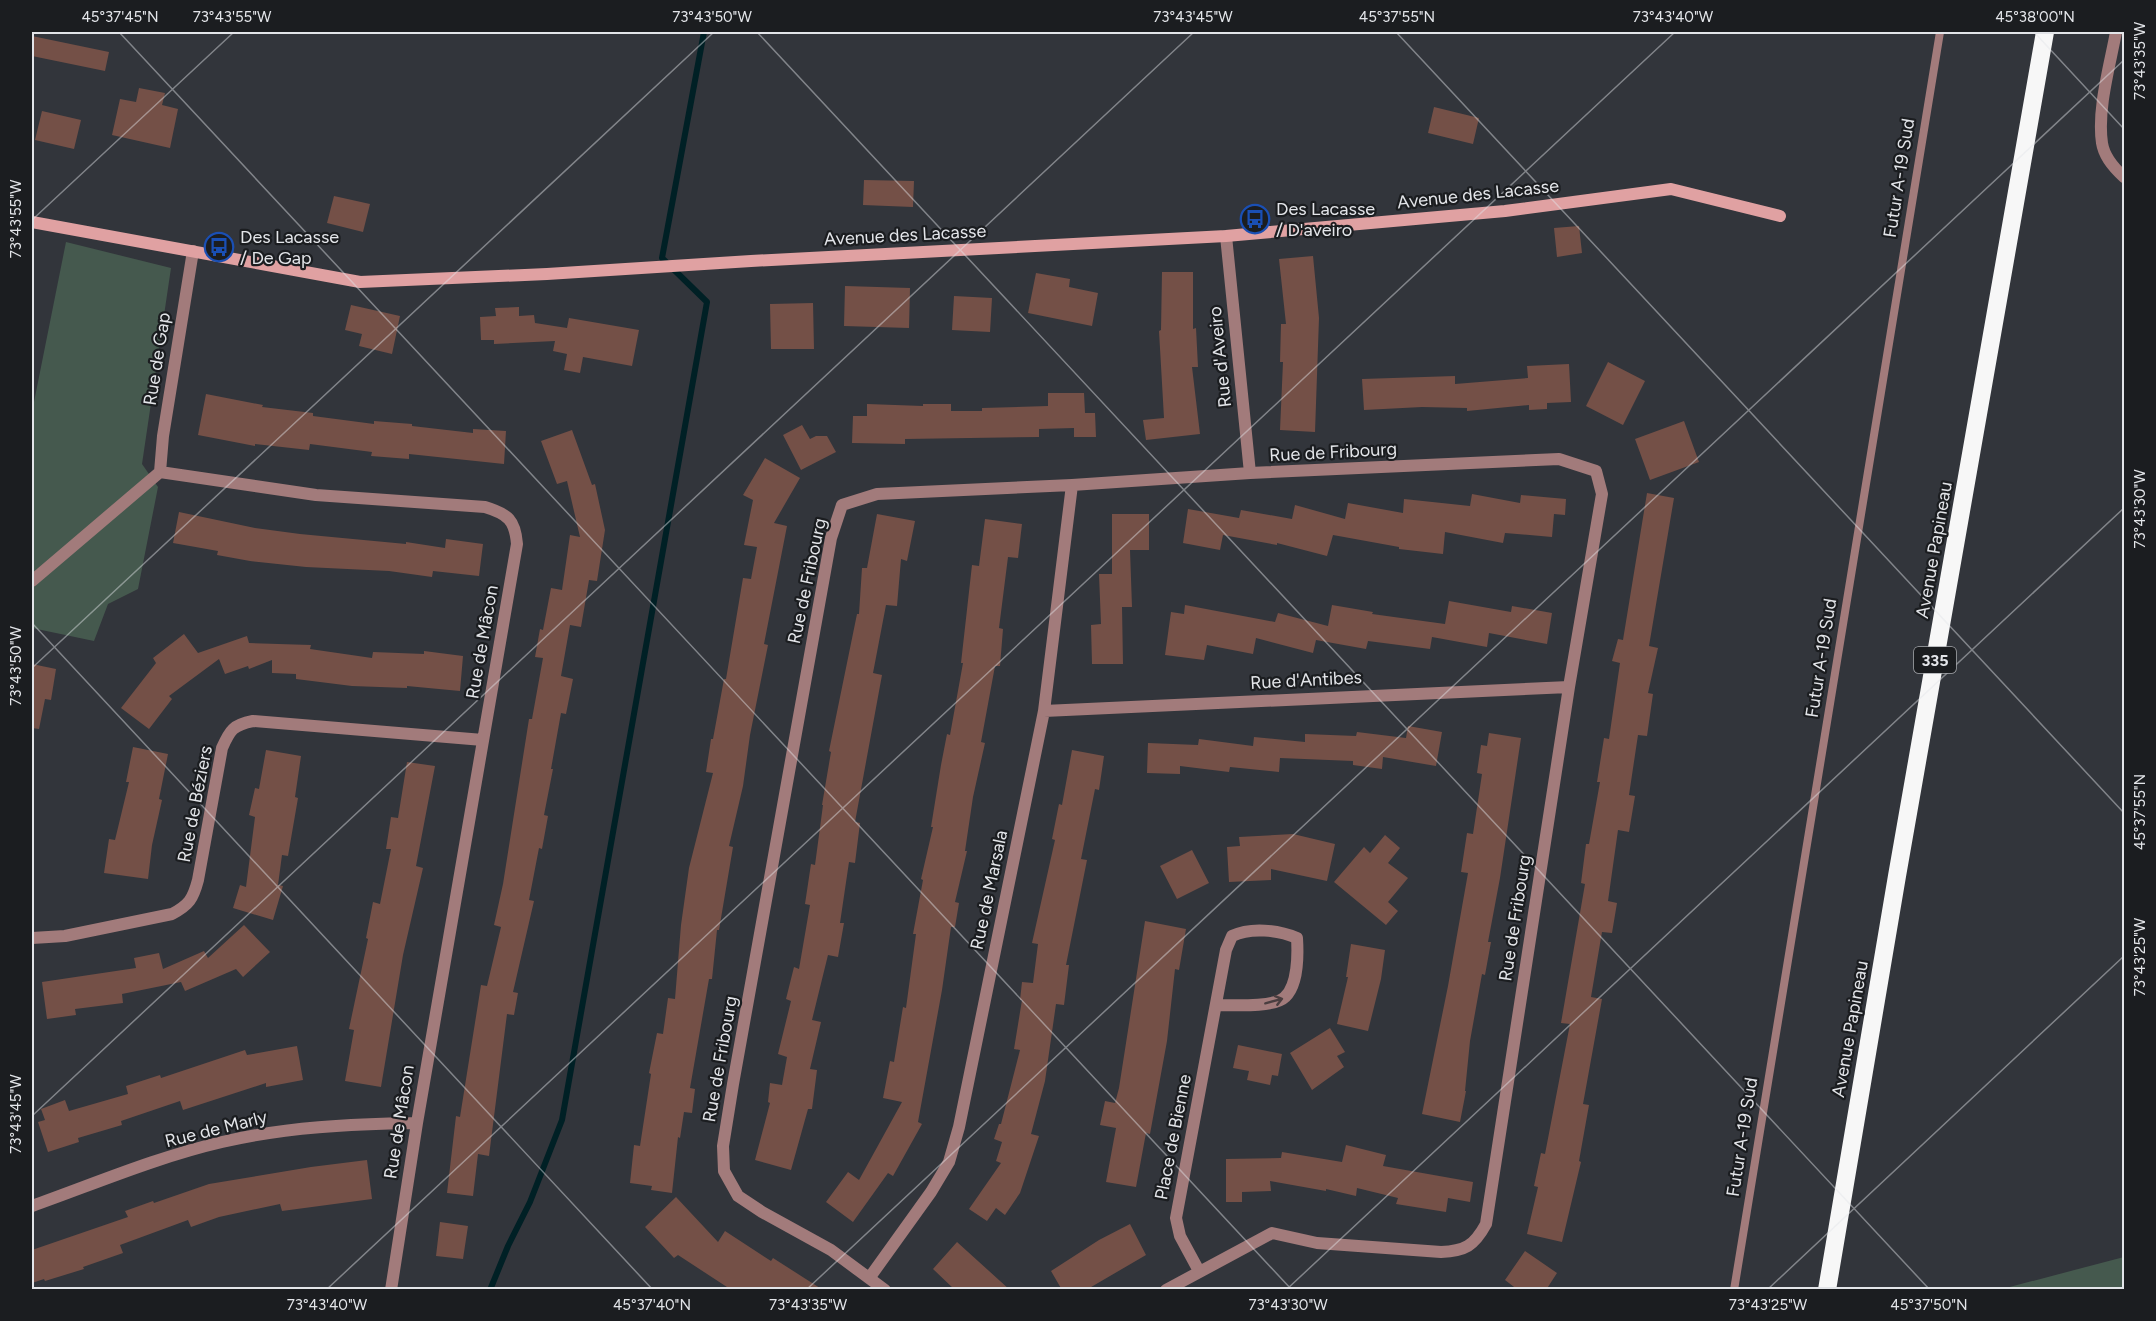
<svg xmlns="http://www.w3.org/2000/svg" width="2156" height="1321" font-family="Figtree,sans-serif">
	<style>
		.green { fill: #45594e }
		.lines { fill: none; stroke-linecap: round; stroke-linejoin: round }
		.stream { stroke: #002025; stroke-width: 6 }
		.building { fill: #745047 }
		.lane { stroke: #a27b7b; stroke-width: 8 }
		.street { stroke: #a27b7b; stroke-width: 12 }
		.secondary { stroke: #e0a1a2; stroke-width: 12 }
		.highway { stroke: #f7f7f7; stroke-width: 18 }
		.oneway { stroke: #4a3e40 }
		.ticks { fill: none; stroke: #e3e5e9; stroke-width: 1.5; stroke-opacity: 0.45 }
		.labels { text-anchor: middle; stroke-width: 4.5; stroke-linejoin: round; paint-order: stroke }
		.shield { fill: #1b1d20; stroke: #a7a9ad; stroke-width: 1.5 }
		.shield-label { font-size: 16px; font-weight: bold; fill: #e3e5e9 }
		.street-label { font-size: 18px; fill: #e3e5e9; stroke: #1b1d20 }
		.poi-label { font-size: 18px; fill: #e3e5e9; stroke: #1b1d20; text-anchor: start }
		.neatline { fill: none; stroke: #e3e5e9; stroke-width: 2 }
		.ticks-label { font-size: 15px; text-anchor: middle; fill: #e3e5e9 }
	</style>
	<rect width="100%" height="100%" fill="#32353b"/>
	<path class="green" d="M66,242L171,268L142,464L158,487L138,589L108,604L94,641L32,628V412Z
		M2124,1257V1289H2002Z"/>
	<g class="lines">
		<path class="stream" d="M490,1290L508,1246L530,1202L562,1120L707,302L662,258L704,32"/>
	</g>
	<path class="building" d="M32,36L109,52L105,71L32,56Z
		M139,88L165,93L162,105L178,109L170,148L112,135L120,99L136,102Z
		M1434,107L1479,118L1473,144L1428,133Z
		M42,111L81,120L74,149L35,140Z
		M864,180L914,181L913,207L863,205Z
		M334,196L370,204L363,232L327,223Z
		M1579,226L1582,253L1557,257L1554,228Z
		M1313,256L1319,318L1315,432L1280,430L1283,362H1280L1281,324H1286L1279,259Z
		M1162,272H1193V329L1196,328L1198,367H1192L1200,434L1146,440L1143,420L1164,418L1159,331L1161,330Z
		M1036,273L1070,279L1069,287L1098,293L1092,326L1028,313Z
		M845,286L910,288L909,328L844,326Z
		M954,296L992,298L990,332L952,330Z
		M813,303L814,349H771L770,304Z
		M351,305L400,316L392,354L359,346L362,334L345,330Z
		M519,307V316L534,315L535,323L567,328L569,318L639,330L632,366L583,357L580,373L564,370L567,354L553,351L555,341L494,344V340H481L480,317L496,316L495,308Z
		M1608,362L1645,381L1623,425L1586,406Z
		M1569,364L1571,402L1547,403V409L1529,410V405L1467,411V408L1422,407L1364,410L1362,379L1455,376V384L1528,378L1527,366Z
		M1048,393H1084L1085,413H1095L1096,437H1074V428L1039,429V437L905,439V444L852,443L853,416H867V404L923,406V404H951V411H982V408L1048,406Z
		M206,394L263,405L262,407L313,413V416L374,424V421L412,424V426L473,433V429L506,431L504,464L409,454V459L371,456L372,452L310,444L309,450L255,444V446L198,435Z
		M1684,421L1699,462L1650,480L1635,439Z
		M802,425L810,439L816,436H827L836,452L801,470L783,435Z
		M572,430L592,485L595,484L605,530L597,581L589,580L581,627L570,625L561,676L573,679L566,714L561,713L551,769H553L544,815L548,816L542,849L539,848L529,900L534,901L513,992L518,993L514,1015L507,1014L489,1156L478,1154L473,1196L447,1193L456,1116L460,1117L481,985L487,986L501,927L494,925L503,884L529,719H532L543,658L535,657L540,629L543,630L551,588L562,590L570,535L580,537L567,481L557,484L541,441Z
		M765,458L800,478L774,523L787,526L764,644L768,645L750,735L743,786L729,846L733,847L719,930H717L712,979H709L690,1088L695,1089L692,1113L684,1112L680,1138L678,1137L672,1193L651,1190L652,1186L630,1183L634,1145L640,1146L651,1074L649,1073L657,1033L663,1034L668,998L675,999L681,925L689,868L713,773L706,772L711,739H713L724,679H726L743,578L751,579L757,547L744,545L753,500L743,495Z
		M1647,493L1674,498L1649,646L1658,648L1648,693L1653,694L1647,736L1638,735L1629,795L1635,796L1629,832L1618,830L1608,901L1617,903L1612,933L1602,932L1591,997L1602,999L1583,1104L1589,1105L1579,1161L1581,1162L1562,1242L1527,1234L1538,1187L1534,1186L1541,1153L1545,1154L1570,1024L1561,1023L1585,884L1581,883L1586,844H1589L1600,782H1597L1604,738L1609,739L1620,663L1612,661L1618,639L1623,640Z
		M1472,494L1520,503L1521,495L1566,499L1565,515L1554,514L1552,537L1505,533L1503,543L1445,532L1443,554L1399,549V547L1333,535L1327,556L1277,543V545L1223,535L1220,550L1183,543L1188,509L1239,518L1241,510L1292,519L1295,505L1345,519L1348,503L1403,513L1404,499L1470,506Z
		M179,512L255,528L300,534L406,544V542L445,548L446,539L483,544L479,576L433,571L432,577L389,571L306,567L250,561L217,555L218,551L173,543Z
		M877,514L915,521L907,561L901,559L897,606L886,605L873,673L882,675L855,822L860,823L855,863L849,862L840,923H844L838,957L828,955L812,1020L821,1022L810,1069L817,1070L812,1109H808L791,1170L755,1160L770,1103L768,1102L770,1083L782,1085L787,1057L778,1054L791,1001L786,999L794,967L799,969L810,905L805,904L811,864L815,865L823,805H822L831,752L829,751L857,614H859L862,568H867Z
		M1112,514H1149V550H1130L1132,607H1122L1123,664H1092L1091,625L1101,624L1099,574H1112Z
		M985,519L1022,524L1018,558L1008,557L999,628L1003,629L1000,666H995L981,742L985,743L973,797L965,851H967L955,902L959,903L955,927H951L942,990L918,1122L922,1124L893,1176L888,1173L853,1222L826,1202L848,1172L859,1180L902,1102L883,1098L890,1061L894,1062L903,1007L906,1008L916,934H913L923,880L921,879L933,827H931L941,765L947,734L950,735L963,663H961L972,565L979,566Z
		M1449,601L1511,612L1512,606L1552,613L1547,644L1489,633L1487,647L1432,637L1430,649L1368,641L1366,649L1316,640L1313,653L1256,638L1253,654L1207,645L1204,660L1165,655L1171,612L1184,614L1185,605L1275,622L1278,613L1328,626L1332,605L1373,612L1372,614L1445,624Z
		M184,634L198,653L247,636L249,643L311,645L310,649L372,658L373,652L424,654V651L463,656L460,691L407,686V688L352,686L296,679V674L272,673V660L249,669L248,666L225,674L219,659L169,696L172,699L149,729L121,708L156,663L153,658Z
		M32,664L56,669L51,700L45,699L39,729L32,728Z
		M1408,726L1442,732L1436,766L1383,757L1382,769L1353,765V761L1280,758L1279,772L1230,767L1229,772L1180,766V774L1147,773L1148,743L1198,745L1199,739L1253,746L1254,737L1305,742V734L1356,736L1357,732L1406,738Z
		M1489,733L1521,738L1500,878L1488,942H1491L1485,975L1482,974L1470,1041L1465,1091H1466L1460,1122L1422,1114L1448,986L1468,873L1461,872L1467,833L1473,834L1482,774L1477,773L1481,745L1487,746Z
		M133,747L168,754L159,799L162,800L152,845L148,879L104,873L109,839L115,840L129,782H126Z
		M266,750L301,756L295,797L298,798L288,856L282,855L278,885L283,886L273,920L233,908L240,885L246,887L255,817L249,815L255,788L259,789Z
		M1072,750L1104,756L1099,790L1095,789L1081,859L1087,860L1066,965H1069L1064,1005L1056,1004L1045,1081L1031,1134L1039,1136L1020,1193L1005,1215L996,1208L987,1221L969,1209L1001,1163L996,1161L1002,1142L994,1139L999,1124H1001L1020,1050L1014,1049L1022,1000H1020L1022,982L1033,983L1038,944L1032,943L1055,840L1052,839L1059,804L1062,805Z
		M407,762L435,766L416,866L423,868L403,955L381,1087L345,1081L354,1030L349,1029L368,939L366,938L373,902L380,904L391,849H386L391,817L398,818Z
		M1293,834L1335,844L1327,881L1271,869V880L1229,882L1227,847L1240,846L1239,837Z
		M1385,835L1400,848L1388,863L1408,878L1388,902L1398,911L1386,925L1334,882L1364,847L1370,853Z
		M1192,850L1209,883L1177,899L1160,866Z
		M1145,921L1186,929L1179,970L1175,969L1167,1041L1150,1134L1146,1133L1136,1187L1106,1182L1116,1128L1100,1125L1105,1101L1115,1103L1119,1088Z
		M244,925L270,952L243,977L236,969L185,991L181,982L122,994L123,1003L75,1009L76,1015L47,1019L42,982L136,968L134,958L159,953L163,969L204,951L208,958Z
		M1351,944L1385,950L1381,979L1368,1031L1337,1024L1348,977H1346Z
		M1330,1028L1345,1052L1337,1056L1344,1067L1312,1090L1290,1053Z
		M1238,1045L1282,1054L1278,1076L1272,1075L1270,1085L1247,1080L1249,1071L1233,1068Z
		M297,1046L303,1080L266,1087V1083L183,1110L180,1101L121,1121L122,1125L78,1138L79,1142L48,1152L38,1122L45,1120L41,1109L65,1100L69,1111L128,1094L126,1086L160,1075L161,1078L245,1050L247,1055Z
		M1346,1145L1386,1155L1383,1166L1473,1182L1470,1202L1448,1198L1446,1212L1396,1204L1398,1198L1357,1188L1356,1196L1326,1189V1191L1270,1181L1271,1191L1242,1192V1202H1226V1159L1281,1158L1282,1152L1342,1162Z
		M367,1160L372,1199L282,1211L280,1204L219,1217L191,1227L188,1220L120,1245L123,1253L83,1267L84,1269L45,1281L44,1279L32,1283V1250L128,1217L125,1211L153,1201L154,1203L209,1184L311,1167Z
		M676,1197L718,1242L725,1231L771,1261L773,1258L823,1290L730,1289L678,1255L674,1258L645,1227Z
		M440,1222L468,1226L463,1259L436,1256Z
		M1130,1224L1146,1255L1086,1290H1062L1051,1271L1099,1240Z
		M957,1242L1010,1290H955L933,1269Z
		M1525,1251L1557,1273L1546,1290H1518L1505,1280Z"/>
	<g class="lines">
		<path class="lane" d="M1734,1290L1940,32"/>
		<path class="street" d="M2116,32C2110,65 2097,109 2102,143C2104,156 2115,169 2124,177
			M1226,236L1250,473
			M160,472L163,436L193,251
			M32,581L160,472L316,495L485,507C508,514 515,520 517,544L417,1123L391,1290
			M1044,711L1569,687
			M32,938L65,936L172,914C189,905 193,899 198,880L222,748C230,730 233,725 253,721L483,740
			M32,1206C94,1184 157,1157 222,1142C286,1127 351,1124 417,1123
			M1199,1271L1180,1236L1176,1218L1226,950L1232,936C1251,927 1278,930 1297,938C1298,954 1298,985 1285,997C1274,1008 1232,1005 1216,1005
			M870,1277L931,1192L949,1162L959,1127L1044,711L1072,485
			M885,1290L831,1250L762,1212L738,1196L724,1171L723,1146L733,1084L831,538L842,505L877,494L1072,485L1250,473L1559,459L1596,471L1602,494L1569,687L1486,1224C1474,1246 1465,1251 1441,1252L1317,1243L1272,1233L1166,1290"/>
		<path class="secondary" d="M32,222L360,282L547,274L751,261L1226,236L1505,211L1671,189L1780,216"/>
		<path class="highway" d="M1827,1290L1897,876L2045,32"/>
	</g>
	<defs><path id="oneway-shaft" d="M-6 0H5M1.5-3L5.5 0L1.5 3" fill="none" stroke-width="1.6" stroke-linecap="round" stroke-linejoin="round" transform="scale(1.5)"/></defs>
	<use class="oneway" href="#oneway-shaft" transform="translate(1274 1001) rotate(-15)"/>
	<path class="ticks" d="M119,32L1292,1290M757,32L1930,1290M1396,32L2124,813M2034,32L2124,129M32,220L234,32M32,623L653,1290M32,668L714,32M32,1116L1194,32M326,1290L1675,32M806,1290L2124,60M1286,1290L2124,508M1767,1290L2124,956"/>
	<defs>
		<g id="bus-ring" transform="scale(1.5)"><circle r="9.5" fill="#1b1d20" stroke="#1a4fb4" stroke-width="1.5"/><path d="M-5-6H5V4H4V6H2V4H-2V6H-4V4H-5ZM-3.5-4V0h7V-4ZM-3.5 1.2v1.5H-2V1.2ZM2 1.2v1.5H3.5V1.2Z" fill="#1a4fb4"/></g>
	</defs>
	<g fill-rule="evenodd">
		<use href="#bus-ring" x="1255" y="219"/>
		<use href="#bus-ring" x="219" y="247"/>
	</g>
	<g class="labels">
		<rect class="shield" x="1914" y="647" width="42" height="26" rx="4.5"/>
		<g class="shield-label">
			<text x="1935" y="666">335</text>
		</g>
		<g class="street-label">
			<text transform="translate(1899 178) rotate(-81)" y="6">Futur A-19 Sud</text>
			<text transform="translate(1478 194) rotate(-6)" y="6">Avenue des Lacasse</text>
			<text transform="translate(905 235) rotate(-3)" y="6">Avenue des Lacasse</text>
			<text transform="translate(1220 357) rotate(-96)" y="6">Rue d'Aveiro</text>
			<text transform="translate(157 359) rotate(-81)" y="6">Rue de Gap</text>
			<text transform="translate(1333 452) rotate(-3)" y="6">Rue de Fribourg</text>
			<text transform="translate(1934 550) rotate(-80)" y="6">Avenue Papineau</text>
			<text transform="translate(807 581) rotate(-78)" y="6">Rue de Fribourg</text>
			<text transform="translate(482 642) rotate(-80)" y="6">Rue de Mâcon</text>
			<text transform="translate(1821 658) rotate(-81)" y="6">Futur A-19 Sud</text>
			<text transform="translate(1306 680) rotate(-3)" y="6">Rue d'Antibes</text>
			<text transform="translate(195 804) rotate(-79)" y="6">Rue de Béziers</text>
			<text transform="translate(989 890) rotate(-78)" y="6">Rue de Marsala</text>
			<text transform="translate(1515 918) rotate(-81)" y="6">Rue de Fribourg</text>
			<text transform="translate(1850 1029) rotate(-80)" y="6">Avenue Papineau</text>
			<text transform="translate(720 1059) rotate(-80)" y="6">Rue de Fribourg</text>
			<text transform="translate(399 1122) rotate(-81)" y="6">Rue de Mâcon</text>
			<text transform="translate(216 1129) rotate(-14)" y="6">Rue de Marly</text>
			<text transform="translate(1173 1137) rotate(-79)" y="6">Place de Bienne</text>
			<text transform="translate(1742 1137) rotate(-81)" y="6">Futur A-19 Sud</text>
		</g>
		<g class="poi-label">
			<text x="1276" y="215">Des Lacasse<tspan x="1276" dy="21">/ D'aveiro</tspan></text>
			<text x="240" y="243">Des Lacasse<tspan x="240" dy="21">/ De Gap</tspan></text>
		</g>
	</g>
	<rect width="2156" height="1321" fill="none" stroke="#1b1d20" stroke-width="66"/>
	<rect x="33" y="33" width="2090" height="1255" class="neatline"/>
	<g class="ticks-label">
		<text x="120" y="22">45°37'45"N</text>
		<text x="232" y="22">73°43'55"W</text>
		<text x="712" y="22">73°43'50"W</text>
		<text x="1193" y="22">73°43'45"W</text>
		<text x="1397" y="22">45°37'55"N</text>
		<text x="1673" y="22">73°43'40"W</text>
		<text x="2035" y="22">45°38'00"N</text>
		<text transform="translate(2140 61) rotate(-90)" y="5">73°43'35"W</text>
		<text transform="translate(16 219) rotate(-90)" y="5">73°43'55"W</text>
		<text transform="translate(2140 509) rotate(-90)" y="5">73°43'30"W</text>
		<text transform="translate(16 666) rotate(-90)" y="5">73°43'50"W</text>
		<text transform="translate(2140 812) rotate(-90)" y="5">45°37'55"N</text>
		<text transform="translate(2140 957) rotate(-90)" y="5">73°43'25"W</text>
		<text transform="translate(16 1114) rotate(-90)" y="5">73°43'45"W</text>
		<text x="327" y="1310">73°43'40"W</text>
		<text x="652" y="1310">45°37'40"N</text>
		<text x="808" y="1310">73°43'35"W</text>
		<text x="1288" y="1310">73°43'30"W</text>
		<text x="1768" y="1310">73°43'25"W</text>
		<text x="1929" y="1310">45°37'50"N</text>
	</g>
</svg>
